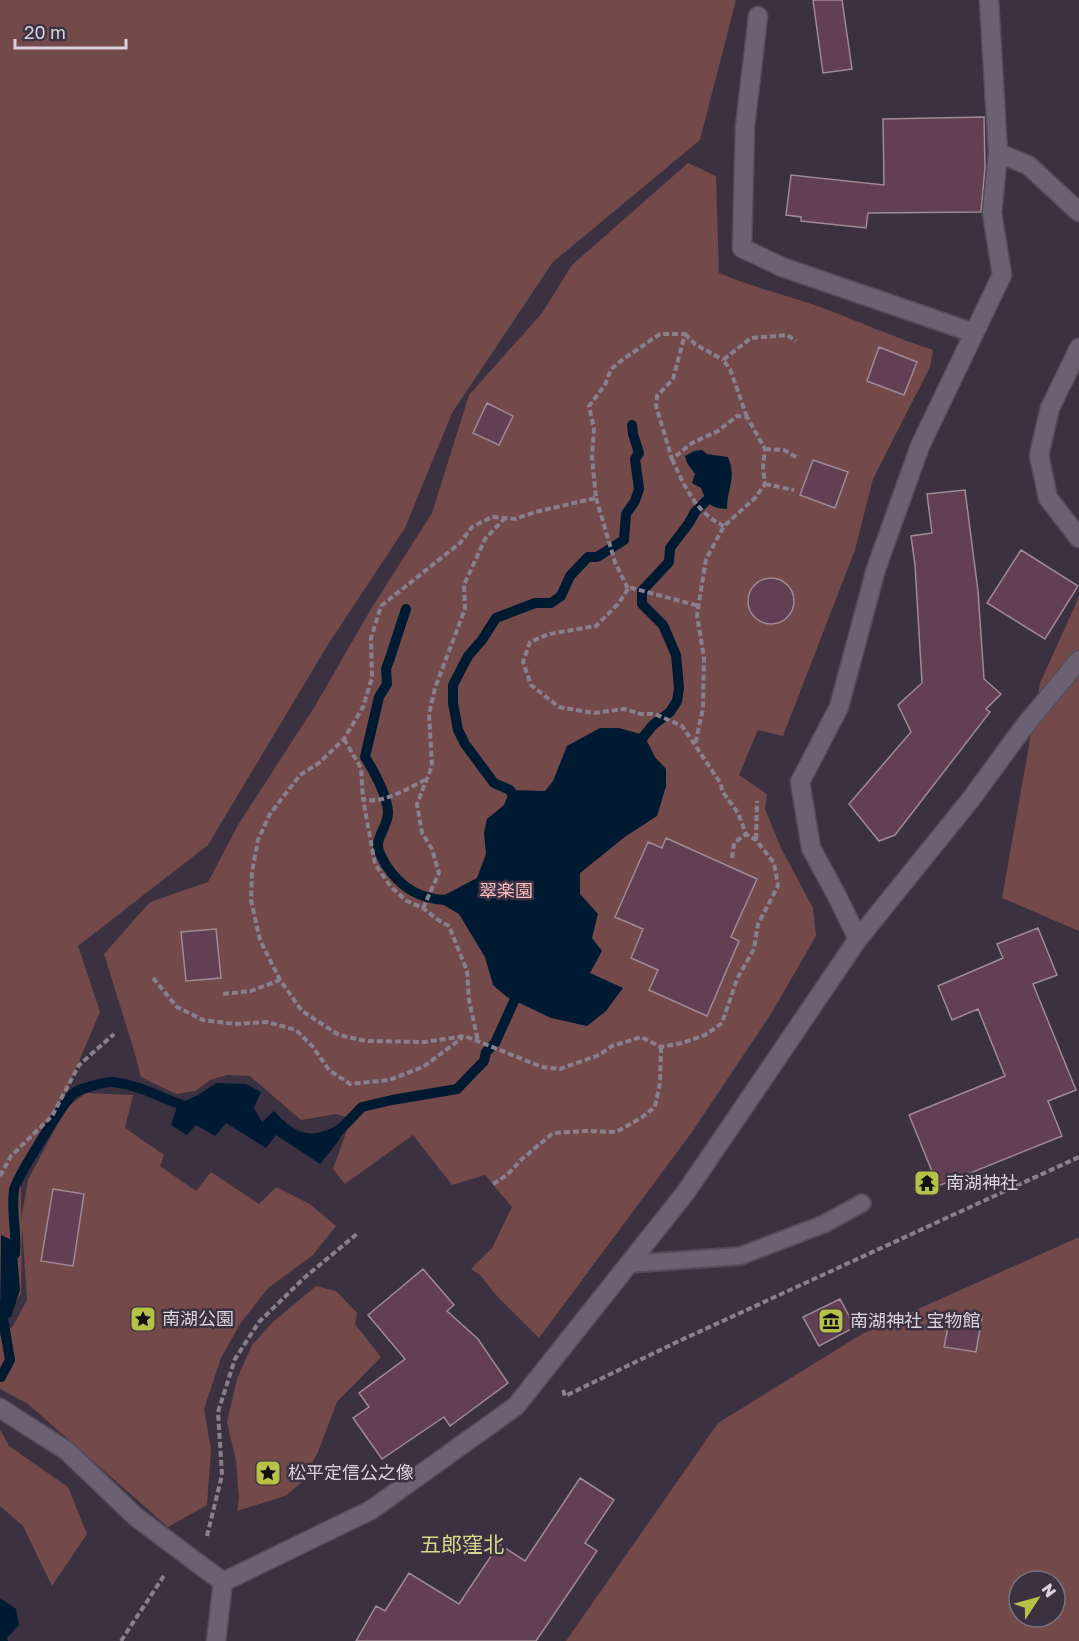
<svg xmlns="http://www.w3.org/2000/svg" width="1079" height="1641" font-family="'Golos Text','Noto Sans JP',sans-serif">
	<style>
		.green { fill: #73494a; fill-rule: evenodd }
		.water { fill: #001a32 }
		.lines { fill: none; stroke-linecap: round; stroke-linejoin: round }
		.stream { stroke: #001a32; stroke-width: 10 }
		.building { fill: #633f53; stroke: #9f8a95; stroke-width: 1.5 }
		.service-casing { stroke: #564d5a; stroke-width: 20 }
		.minor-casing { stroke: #564d5a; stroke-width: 21 }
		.path { stroke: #88808d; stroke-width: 4; stroke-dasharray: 6 3; stroke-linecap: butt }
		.service { stroke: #6c6173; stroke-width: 16 }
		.minor { stroke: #6c6173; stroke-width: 18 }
		.labels { text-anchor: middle; stroke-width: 5; stroke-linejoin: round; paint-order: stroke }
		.park-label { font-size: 18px; fill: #fabdbe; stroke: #3b3140 }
		.poi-label { font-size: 18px; fill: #dad4de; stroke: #3b3140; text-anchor: start }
		.quarter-label { font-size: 21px; fill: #d2db8d; stroke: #3b3140 }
	</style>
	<rect width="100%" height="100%" fill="#3b3140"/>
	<path class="green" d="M0,0H736L700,140L553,262L452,413L405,528L329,643L208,845L78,946L100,1012L66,1092L21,1183V1220L28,1180L66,1108L86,1093L133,1095L125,1128L164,1155L160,1166L196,1191L211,1172L259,1204L276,1187L310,1204L336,1226L313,1255L268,1288L240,1324L221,1358L204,1409L211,1449L207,1505L168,1527L28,1404L0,1389V1337L13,1326L27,1300L22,1226L21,1294L0,1325Z
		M688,163L716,176L719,273C752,287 786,295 820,307C858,321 893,337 933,350L930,367L873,479L855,550L783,736L758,730L739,775L767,794L765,809L781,848L813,908L816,936L771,1014L692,1132L539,1338L497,1296L480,1275L471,1269L492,1248L512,1207L485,1175L452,1185L413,1135L345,1184L333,1169L351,1119L337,1114L301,1120L250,1076L227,1075L210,1080L195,1091L176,1094L141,1077L135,1054L104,954L150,902L208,882L238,825L315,706L371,609L432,513L469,395L542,313L572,265Z
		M1079,597V931L1002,898L1040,683Z
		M1077,1238H1079V1641H566L718,1423L862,1334ZM1019,1581H1055V1617H1019Z
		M316,1286L336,1291L357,1313L355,1324L381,1357L337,1402L318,1452L301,1483L285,1496L237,1511L239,1499L236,1461L227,1422L237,1379L252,1345L274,1321Z
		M0,1429L9,1446L68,1487L87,1534L52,1586L23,1526L0,1506Z"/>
	<path class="water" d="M702,450L707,454L728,457C737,478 727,488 727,509C710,508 707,504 701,488L692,483L695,474L687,463L685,456L694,451Z
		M600,728H619L644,735L655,757L666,769V786L657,816L626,836L580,873V894L598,914L592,938L602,951L590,973L623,988L606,1011L587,1026L551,1018L507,997L493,985L485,957L459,914L435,900L477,878L486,854L484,833L487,819L504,805L510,790L545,791L553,781L567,746Z
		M216,1083L246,1084L261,1092L254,1108L262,1122L274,1111C295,1134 311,1141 339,1124L340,1139L320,1164L276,1135L266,1148L226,1123L215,1136L196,1125L187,1135L171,1125L178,1104L198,1095Z
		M1,1235L16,1242L20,1290L11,1317L0,1320Z
		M0,1598L16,1609L19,1625L7,1638L8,1641H0Z"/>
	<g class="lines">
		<path class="stream" d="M406,609L390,658L386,669L387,684L379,697L365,757C374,771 388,797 388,813C388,824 379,834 378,844C377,850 383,860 386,865C400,887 421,900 447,900
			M635,747L653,725L670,712L677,701L679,688L676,655L663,625L642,604V591L669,562L670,548L689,523L695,512L706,501
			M516,802L510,790L494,783L465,744L458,730L453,703V685L468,656L482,640L496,618L535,603H551L561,596L570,576L588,557H597L624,540L626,514L635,501L639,489L635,459L639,453L633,434L632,425
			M331,1139L362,1107L392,1100L457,1089L484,1061L486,1052L495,1043L520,988
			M15,1254C17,1232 11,1211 14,1190C15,1180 65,1100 74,1093C79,1089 107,1081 113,1082C140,1085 165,1100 191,1108
			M1,1306L10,1360L1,1377"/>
	</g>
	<path class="building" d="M813,0H842L852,69L823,73Z
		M984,117L985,168L981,212L868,213L866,228L801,221V217L786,215L791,175L884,185L883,119Z
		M879,347L917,362L904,395L867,381Z
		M487,403L513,416L499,445L473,433Z
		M813,460L848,472L835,508L800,495Z
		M965,490L978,591L984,679L1001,694L986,709L990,712L895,835L879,841L849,804L911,732L898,705L922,683L915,565L911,536L932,533L927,494Z
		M1021,550L1078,586L1045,639L987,603Z
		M748 601a23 23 0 1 1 46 0a23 23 0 1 1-46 0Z
		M666,838L757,879L731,937L739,941L707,1016L649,990L658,970L631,958L643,929L615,917L648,842L662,848Z
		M1038,928L1057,975L1033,984L1076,1090L1048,1101L1062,1136L938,1186L909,1115L1005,1076L978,1009L952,1020L938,986L1003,958L997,944Z
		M216,929L221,978L186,981L181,932Z
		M53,1189L84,1194L73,1266L41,1261Z
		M423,1269L454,1305L447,1311L478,1339L508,1383L450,1426L444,1417L382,1459L353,1418L369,1407L359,1393L405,1359L368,1315Z
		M840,1299L855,1327L819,1346L803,1317Z
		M951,1312L982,1317L976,1352L944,1347Z
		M580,1478L614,1500L585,1543L597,1551L536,1641H356L376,1606L385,1611L409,1573L459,1604L499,1544L525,1561Z"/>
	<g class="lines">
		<g class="service-casing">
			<path id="service" d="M628,1264L740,1256L824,1224L862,1203"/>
		</g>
		<g class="minor-casing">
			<path id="minor" d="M758,16L745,127L742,248L782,267L974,333
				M998,153L1028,165L1079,212
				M1079,348L1050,408L1039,455L1048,498L1079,538
				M858,939L837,896L811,848L800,782L839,707L876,569L920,446L1002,275L992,213L998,153L989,0
				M0,1408L67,1451L136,1517L223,1582L216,1641
				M223,1582L371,1510L516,1406L686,1192L858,939L971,799L1023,728L1079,660"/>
		</g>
		<path class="path" d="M685,334L695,344L723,360
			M747,417L730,369L723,360L751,338L787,335L796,341
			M765,449L784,450L798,458
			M672,459C685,487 695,512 724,526
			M765,484L794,490
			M596,498L615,562L628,589L632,588L699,606
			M628,589L618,604L596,626L549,634L530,642L523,662L531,685L559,707L594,713L624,709L641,714H655L682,726L695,745L703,708L704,658L697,615L706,559L724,526L755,498L765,484L763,467L765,449L747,417L737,416L718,431L692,443L672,459L656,406L657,396L673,379L685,334H660L622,360L611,369L605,385L589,406L594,429L592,457L596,498L535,512L515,519L492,517L472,527L460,543L381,606L371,638L372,678L363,707L344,739L319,763L300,775L270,814L258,840L252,872L251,900L260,940L280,980L302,1011L339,1035L366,1041L424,1042L465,1036L542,1067L560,1069L599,1055L612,1046L641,1037L661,1047L682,1043L705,1035L722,1023L737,979L754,949L758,924L778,886L774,863L756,840L746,834L738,813L722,791L721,784L695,745
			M344,739L361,768L363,799
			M425,780C408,788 382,805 363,799L375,864L391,887L407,901L423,908L438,920L449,926L467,971L469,1000L478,1041
			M756,839L757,801
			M732,858L734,843L746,834
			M423,908L439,873L432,849L422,833L417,804L432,766L429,714L435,688L465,609L464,585L485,539L504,519
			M153,978L177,1007L203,1020L235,1024L267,1022L296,1030L313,1047L329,1070L350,1084L389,1080L423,1067L462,1038
			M223,994L251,991L280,980
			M0,1176L11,1156L52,1116L79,1065L114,1034
			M493,1184L507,1175L522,1159L553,1133L586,1131L616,1132L641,1118L655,1107L660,1083L661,1047
			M563,1390L565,1396L677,1342L1079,1157
			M207,1536L222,1475L218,1412L235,1359L259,1322L304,1278L358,1233
			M121,1641L165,1574"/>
		<use href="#service" class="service"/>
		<use href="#minor" class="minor"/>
	</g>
	<defs>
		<g id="temple-square" transform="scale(1.35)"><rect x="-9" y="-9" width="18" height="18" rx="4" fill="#b7c148" stroke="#3b3140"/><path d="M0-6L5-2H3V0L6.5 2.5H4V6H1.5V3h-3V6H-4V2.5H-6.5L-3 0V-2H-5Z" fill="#111"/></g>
		<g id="sight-square" transform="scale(1.35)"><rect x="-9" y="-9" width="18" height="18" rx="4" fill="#b7c148" stroke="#3b3140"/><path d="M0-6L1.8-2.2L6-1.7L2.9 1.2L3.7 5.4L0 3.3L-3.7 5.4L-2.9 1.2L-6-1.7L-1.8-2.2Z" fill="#111"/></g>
		<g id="museum-square" transform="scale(1.35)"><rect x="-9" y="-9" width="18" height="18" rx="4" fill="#b7c148" stroke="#3b3140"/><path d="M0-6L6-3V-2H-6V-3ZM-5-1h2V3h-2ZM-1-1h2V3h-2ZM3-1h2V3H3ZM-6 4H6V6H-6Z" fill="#111"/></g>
	</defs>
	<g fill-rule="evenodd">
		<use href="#temple-square" x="927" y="1183"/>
		<use href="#sight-square" x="143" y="1319"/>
		<use href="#museum-square" x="831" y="1321"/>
		<use href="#sight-square" x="268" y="1473"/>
	</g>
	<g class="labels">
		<g class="park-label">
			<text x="506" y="897">翠楽園</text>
		</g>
		<g class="poi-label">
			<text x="946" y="1189">南湖神社</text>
			<text x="162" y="1325">南湖公園</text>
			<text x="850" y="1327">南湖神社 宝物館</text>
			<text x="288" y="1479">松平定信公之像</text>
		</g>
		<g class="quarter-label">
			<text x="462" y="1552">五郎窪北</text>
		</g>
	</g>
	<g transform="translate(1037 1599) rotate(54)"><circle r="28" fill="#3b3140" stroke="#7b727f" stroke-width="1.5"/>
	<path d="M0-4.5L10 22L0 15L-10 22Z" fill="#b7c148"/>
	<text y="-9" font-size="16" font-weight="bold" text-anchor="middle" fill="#dad4de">N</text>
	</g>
	<path d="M15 39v9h111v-9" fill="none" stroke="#dad4de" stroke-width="3"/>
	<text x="24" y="39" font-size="18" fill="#dad4de" stroke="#3b3140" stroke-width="4.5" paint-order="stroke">20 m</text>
</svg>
